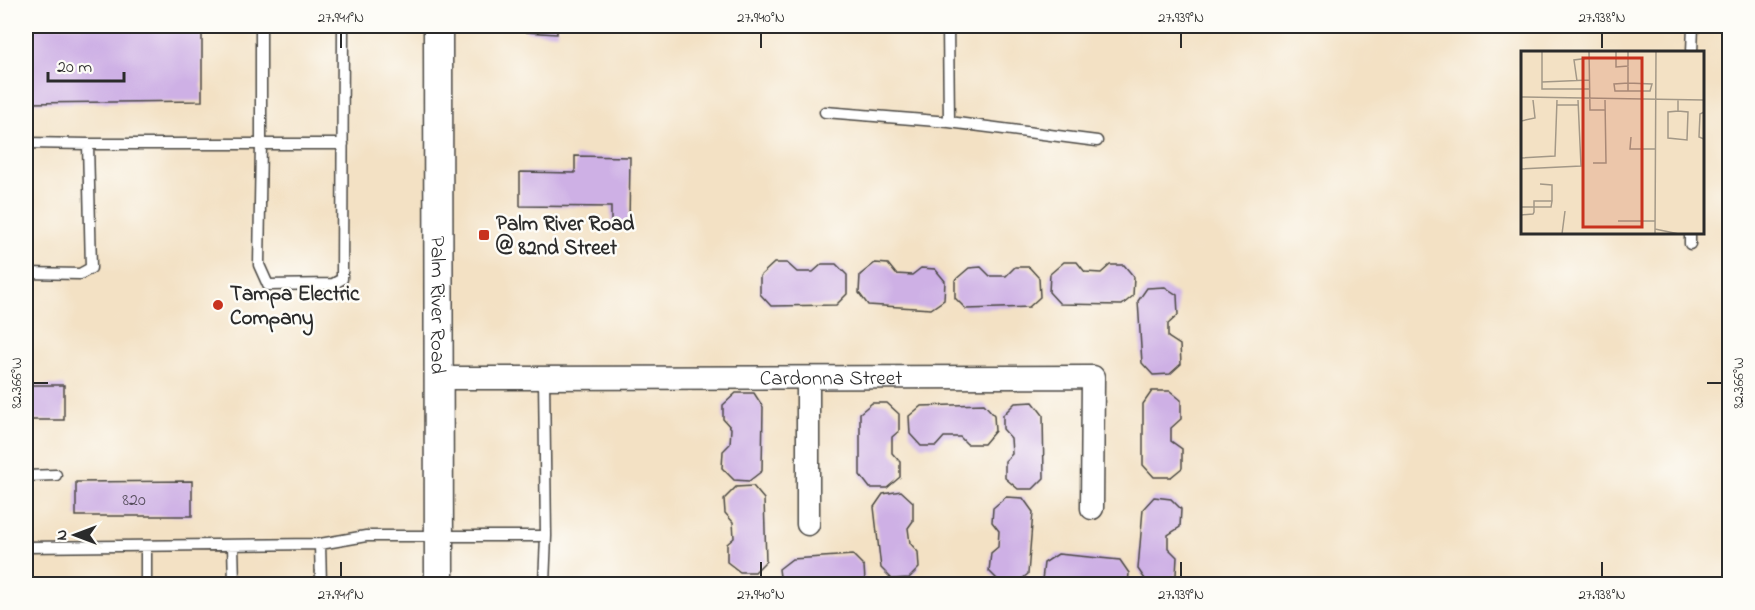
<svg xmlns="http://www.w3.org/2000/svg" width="1755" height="610" font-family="'Indie Flower',sans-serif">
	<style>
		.building { fill: #ceb0e5 }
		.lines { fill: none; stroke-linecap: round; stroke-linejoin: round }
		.service-casing { stroke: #494642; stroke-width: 13 }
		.minor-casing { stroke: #494642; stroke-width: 25 }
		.tertiary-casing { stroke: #494642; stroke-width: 31 }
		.service { stroke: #fff; stroke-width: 10 }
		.minor { stroke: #fff; stroke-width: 22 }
		.tertiary { stroke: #fff; stroke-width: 28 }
		.ticks { fill: none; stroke: #2b2b2b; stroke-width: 2 }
		.poi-dot { fill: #c8321e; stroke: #fdfcf7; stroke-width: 2 }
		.labels { text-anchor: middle; stroke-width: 5; stroke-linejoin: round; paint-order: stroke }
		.number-label { font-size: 18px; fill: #544c5a }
		.poi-label { font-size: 21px; font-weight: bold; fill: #2b2b2b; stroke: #fdfcf7; text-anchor: start }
		.street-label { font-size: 21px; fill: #2b2b2b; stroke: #fdfcf7 }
		.inset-road { fill: none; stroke: #a39887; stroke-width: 1.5 }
		.view { fill: #c8321e; fill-opacity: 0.15; stroke: #c8321e; stroke-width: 3 }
		.inset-edge { fill: none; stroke: #2b2b2b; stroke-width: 3 }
		.neatline { fill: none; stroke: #2b2b2b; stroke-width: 2 }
		.ticks-label { font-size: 15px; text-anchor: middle; fill: #2b2b2b }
	</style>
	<rect width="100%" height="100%" fill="#fdfcf7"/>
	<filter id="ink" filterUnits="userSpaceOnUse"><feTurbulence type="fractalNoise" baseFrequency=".0167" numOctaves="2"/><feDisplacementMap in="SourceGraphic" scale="12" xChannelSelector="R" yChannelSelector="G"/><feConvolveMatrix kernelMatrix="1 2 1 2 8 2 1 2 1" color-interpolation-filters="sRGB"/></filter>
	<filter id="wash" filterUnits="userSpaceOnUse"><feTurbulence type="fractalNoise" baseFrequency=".008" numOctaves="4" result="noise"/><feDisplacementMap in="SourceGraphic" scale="24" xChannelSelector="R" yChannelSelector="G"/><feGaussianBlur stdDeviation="1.35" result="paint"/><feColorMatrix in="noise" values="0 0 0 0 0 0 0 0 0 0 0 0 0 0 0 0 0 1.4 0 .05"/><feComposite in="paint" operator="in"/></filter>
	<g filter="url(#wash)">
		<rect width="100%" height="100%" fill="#f3e1c4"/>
		<g id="blocks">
			<path class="building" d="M26,26H202V101L26,103Z
				M526,26H557V34L526,32Z
				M575,156L630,157L629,224H611V207L520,206V172L575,173Z
				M1064,262H1077L1085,272L1101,273L1110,265H1124L1134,277L1133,296L1122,305L1060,304L1049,292L1050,274Z
				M774,263H787L797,272H813L822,264H836L847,275V294L836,305L771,306L760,294V276Z
				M875,263L888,264L896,274L912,275L921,268L935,269L945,281L944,300L931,309L868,305L859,293L860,275Z
				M981,267L990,276H1006L1015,267H1029L1039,278L1040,297L1029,307L966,309L955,298V280L969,268Z
				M1165,287L1177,295L1178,315L1168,324V337L1180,345L1181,364L1170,374L1153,375L1142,363L1138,301L1147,288Z
				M26,385H64V420H26Z
				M1152,391H1170L1181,400V419L1171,428V441L1182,449V468L1171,477H1154L1143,465V404Z
				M736,393H754L763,407L762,471L749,481L734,480L722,468L723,451L730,444L731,428L723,419V405Z
				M1033,402L1043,415L1044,478L1033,489H1018L1005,478V461L1012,454L1011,438L1003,429V415L1015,403Z
				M872,403H887L899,414V431L892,437V453L900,462V477L887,488H870L860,475V413Z
				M984,404L994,415L995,431L984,444H967L960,437H944L936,446H921L910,434L909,416L921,406Z
				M192,481V516H76V482Z
				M753,486L764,499L766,561L755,572H740L727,562V544L734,538L733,522L725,513L724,499L736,487Z
				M901,491L913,502V521L908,528L910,543L918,552L919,568L909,578L892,579L881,568L874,507L883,494Z
				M1006,497L1023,498L1033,512L1028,574L1016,584L1001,583L989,571L991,553L998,547L999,531L992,522L993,508Z
				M1154,497L1171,499L1181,509L1180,527L1168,535V548L1177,557L1176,575L1163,583L1147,582L1138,569L1143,509Z
				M1058,554L1120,560L1129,573L1128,584H1045L1042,580L1044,563Z
				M853,555L864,566L865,581L862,584H781L779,569L792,559Z"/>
		</g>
	</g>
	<g filter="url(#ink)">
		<use href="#blocks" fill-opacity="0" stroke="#494642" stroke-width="1.5"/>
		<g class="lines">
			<g class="service-casing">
				<path id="service" d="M261,26V143L259,265L268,285L333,284L342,279L343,26
					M1692,52L1693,26
					M825,112L949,122L948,26
					M949,122L1097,141
					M26,143L88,144L91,268L80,274L26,273
					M88,144H343
					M1690,244V232
					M26,476L56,475
					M320,544L321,584
					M233,545L234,584
					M26,547L320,544L366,536H546L544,378
					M146,584V546
					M544,584L546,536"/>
			</g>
			<g class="minor-casing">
				<g id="minor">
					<path id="s1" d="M439,378L1093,377L1092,508"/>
					<path d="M808,378V524"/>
				</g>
			</g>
			<g class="tertiary-casing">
				<g id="tertiary">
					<path id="s2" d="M438,26L439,584"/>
				</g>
			</g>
			<use href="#service" class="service"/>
			<use href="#minor" class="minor"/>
			<use href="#tertiary" class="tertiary"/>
		</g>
	</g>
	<path class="ticks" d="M341,33V48M761,33V48M1181,33V48M1602,33V48M33,383H48M1707,383H1722M341,562V577M761,562V577M1181,562V577M1602,562V577"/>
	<g class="poi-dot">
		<rect x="478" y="229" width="12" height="12" rx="3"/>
		<circle cx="218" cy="305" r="6"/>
	</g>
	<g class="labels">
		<g class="number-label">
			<text x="134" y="505">820</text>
		</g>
		<g class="poi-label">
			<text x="496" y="230">Palm River Road<tspan x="496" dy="24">@ 82nd Street</tspan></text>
			<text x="230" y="300">Tampa Electric<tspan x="230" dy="24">Company</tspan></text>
		</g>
		<g class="street-label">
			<text dy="7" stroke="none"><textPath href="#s2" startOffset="279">Palm River Road</textPath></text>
			<text dy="7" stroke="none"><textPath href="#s1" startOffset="392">Cardonna Street</textPath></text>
		</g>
	</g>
	<g transform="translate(1521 51)">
		<rect width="183" height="183" fill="#f3e1c4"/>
		<path class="inset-road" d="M21,0V38H68M68,0L69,59H84M95,0V16L107,15V0M107,15V32L131,33L129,40H94L93,33L107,32V40M56,30L53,9L68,7M21,31L68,29M0,46L183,49M157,49V60L147,61V87L166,89L167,61L157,60M36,54H57M183,61L179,63L178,86L183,88M0,70L14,67L12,49M110,86L109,98H135M0,107L34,105L36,49M72,112H85L84,49M0,118L60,115L57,49M19,133L31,134V150M0,156H30L31,150H13V161L12,163L0,164M97,170H134M134,178L158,183M41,183L44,160M134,183L135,0"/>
		<path class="view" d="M62,7H121V176H62Z"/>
		<rect width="183" height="183" class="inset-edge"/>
	</g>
	<rect width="1755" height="610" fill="none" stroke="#fdfcf7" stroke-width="66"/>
	<g transform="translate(75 535) rotate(270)" stroke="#fdfcf7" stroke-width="4.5" paint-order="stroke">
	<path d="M0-4.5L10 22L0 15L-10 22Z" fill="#2b2b2b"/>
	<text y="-9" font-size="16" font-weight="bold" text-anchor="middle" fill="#2b2b2b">N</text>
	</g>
	<path d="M48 72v9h76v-9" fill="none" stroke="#2b2b2b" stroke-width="3"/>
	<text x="57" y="72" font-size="18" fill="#2b2b2b" stroke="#fdfcf7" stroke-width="4.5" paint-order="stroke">20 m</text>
	<rect x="33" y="33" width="1689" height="544" class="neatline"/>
	<g class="ticks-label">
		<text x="341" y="22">27.941°N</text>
		<text x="761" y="22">27.940°N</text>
		<text x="1181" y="22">27.939°N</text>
		<text x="1602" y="22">27.938°N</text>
		<text transform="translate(1738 383) rotate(-90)" y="5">82.366°W</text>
		<text transform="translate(16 383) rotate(-90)" y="5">82.366°W</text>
		<text x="341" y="599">27.941°N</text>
		<text x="761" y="599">27.940°N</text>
		<text x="1181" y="599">27.939°N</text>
		<text x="1602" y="599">27.938°N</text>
	</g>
</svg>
